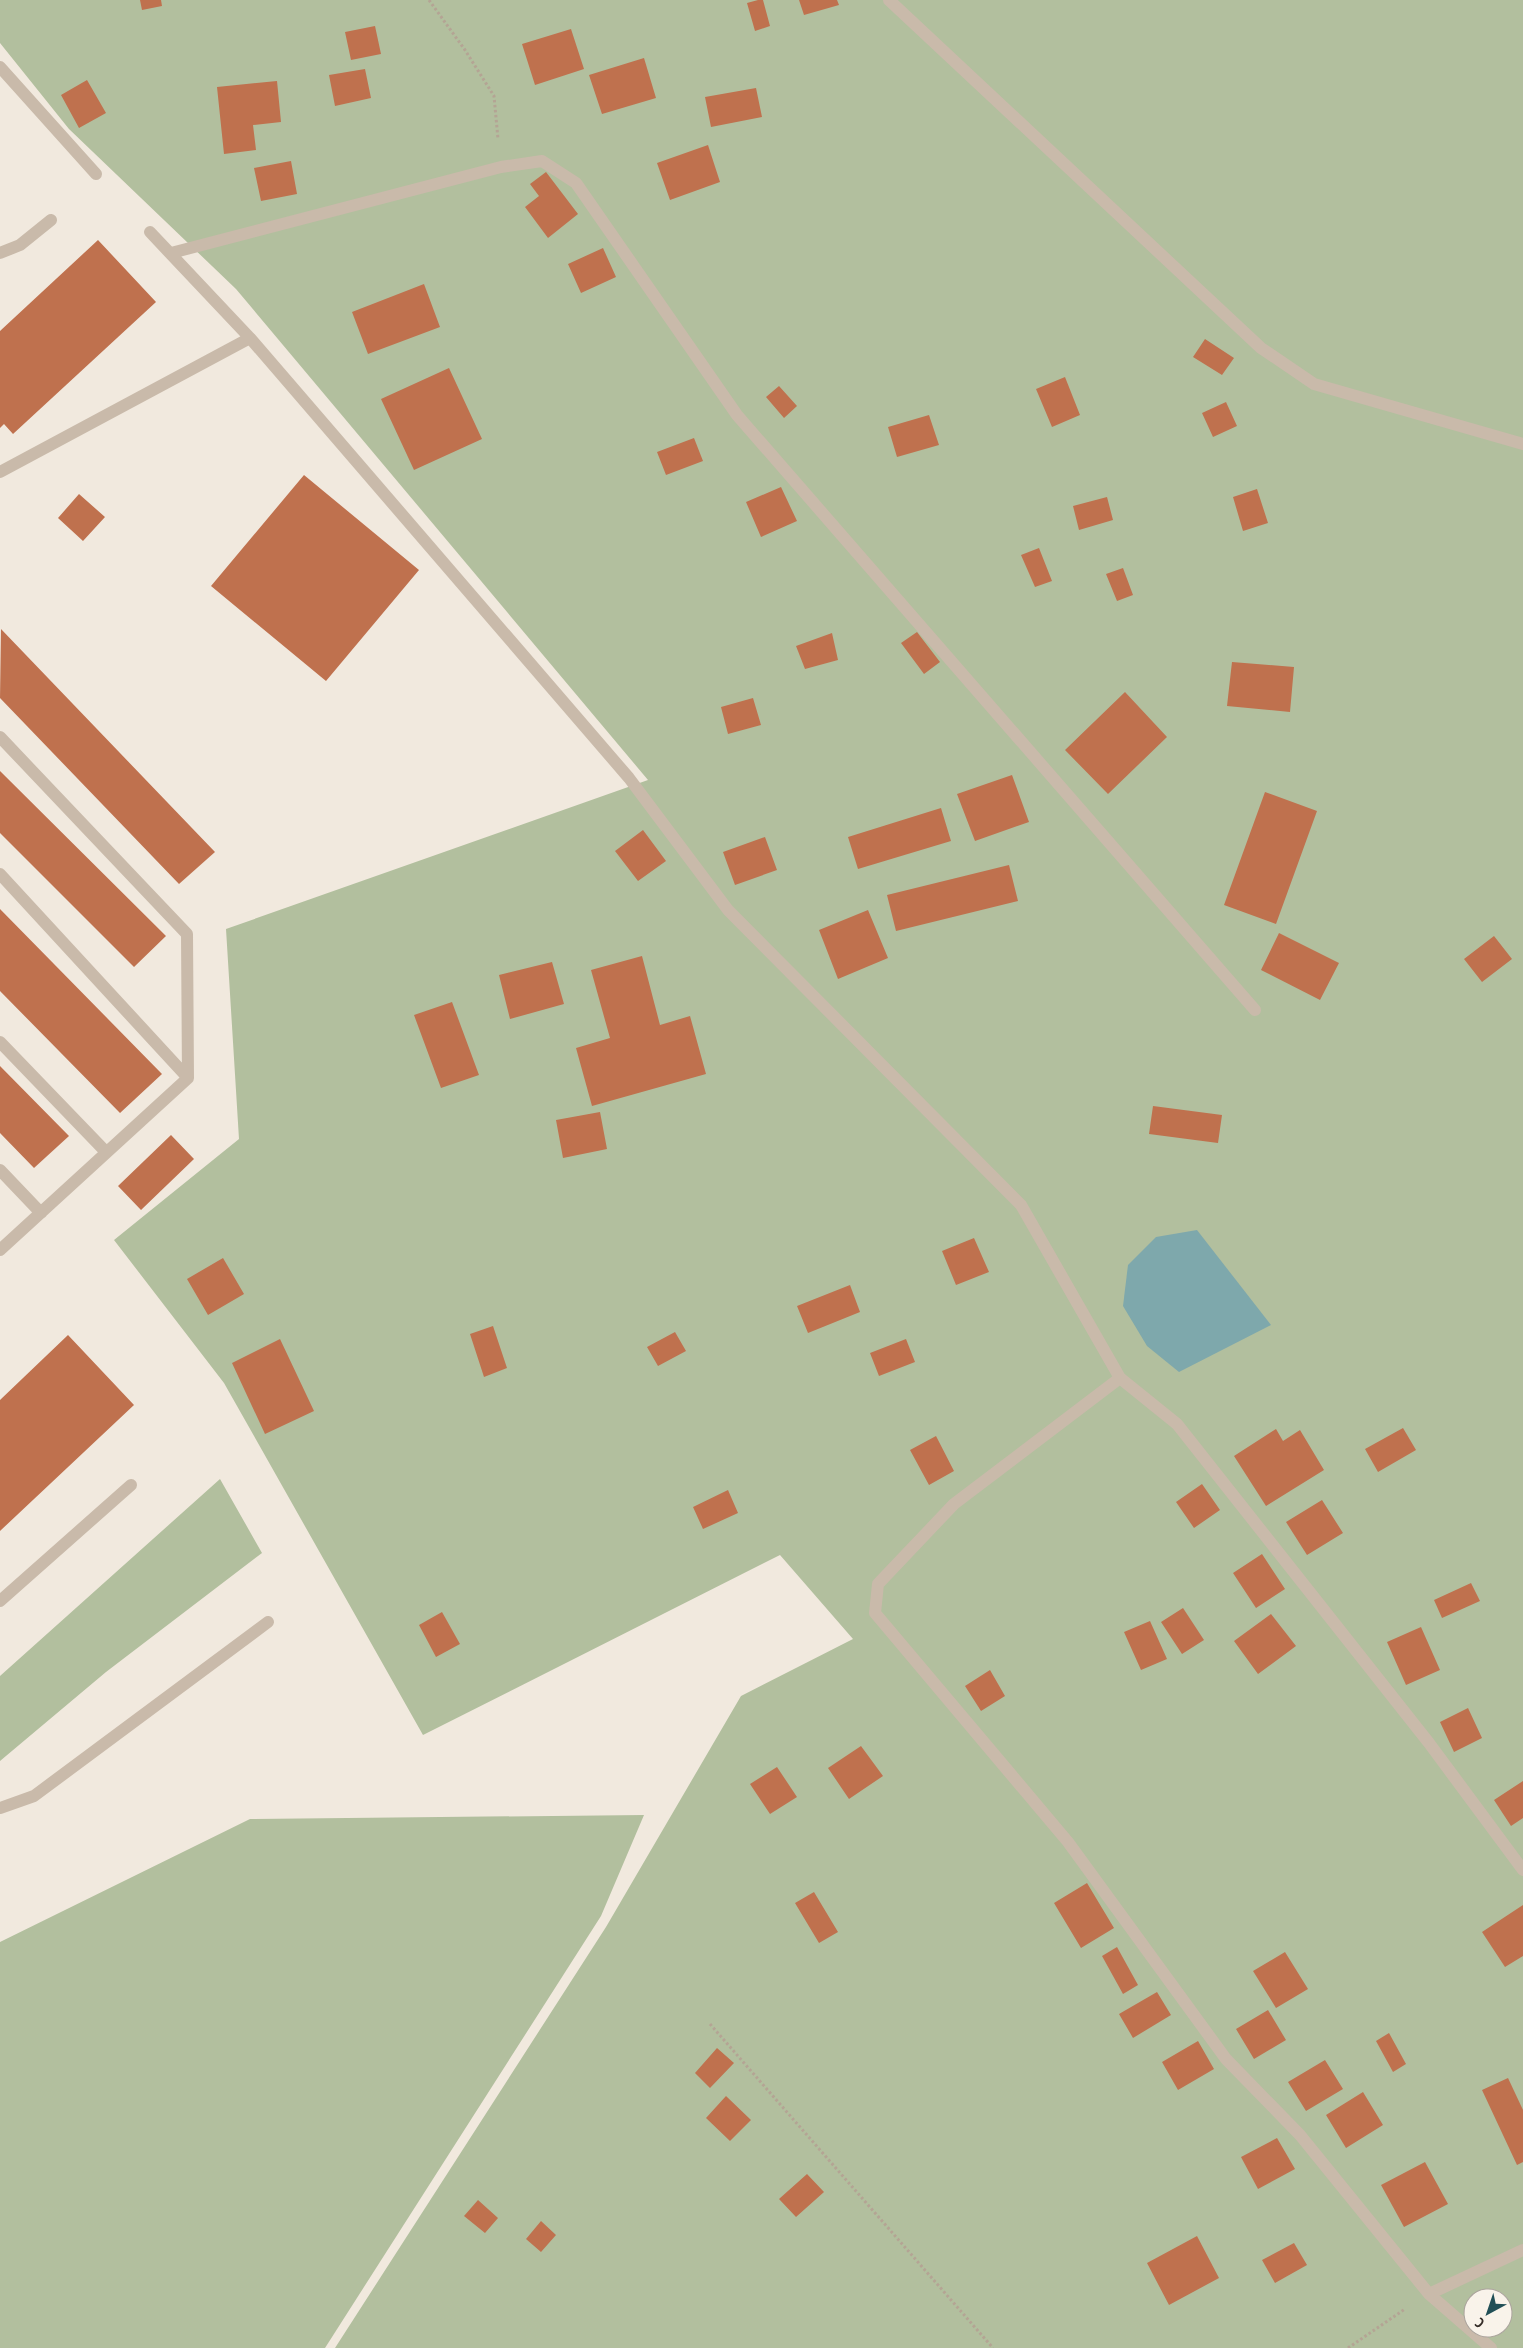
<svg xmlns="http://www.w3.org/2000/svg" width="1523" height="2348" font-family="'PT Sans Narrow',sans-serif">
	<style>
		.green { fill: #b2bf9e; fill-rule: evenodd }
		.water { fill: #7ea8ac }
		.building { fill: #bf714e }
		.lines { fill: none; stroke-linecap: round; stroke-linejoin: round }
		.path { stroke: #b4a494; stroke-width: 3; stroke-dasharray: 2.5 2.5; stroke-linecap: butt }
		.minor { stroke: #c9baaa; stroke-width: 12 }
	</style>
	<rect width="100%" height="100%" fill="#f1e9de"/>
	<path class="green" d="M0,0H1523V2348H335L606,1927L741,1696L853,1639L780,1555L423,1735L224,1383L114,1240L239,1139L226,929L648,780L236,289L69,129L0,43ZM1473,2298H1503V2328H1473Z
		M220,1479L262,1553L106,1672L0,1761V1676Z
		M644,1815L601,1916L325,2348H0V1942L250,1819Z"/>
	<path class="water" d="M1197,1230L1271,1325L1179,1372L1147,1346L1123,1306L1128,1265L1156,1237Z"/>
	<path class="building" d="M140,0H161L162,6L142,10Z
		M758,0H763L770,26L755,31L747,3Z
		M799,0H837L839,5L804,15Z
		M375,26L381,54L351,60L345,32Z
		M571,29L584,69L535,85L522,44Z
		M644,58L656,98L602,114L589,75Z
		M365,69L371,98L335,106L329,75Z
		M87,80L106,113L79,128L61,95Z
		M277,81L281,122L253,125L256,150L224,154L217,87Z
		M756,88L762,117L711,127L705,97Z
		M708,145L720,182L670,200L657,163Z
		M291,161L297,194L261,201L254,168Z
		M546,172L578,214L548,238L525,207L539,196L530,184Z
		M98,240L156,302L13,434L4,424L0,428V331Z
		M603,248L616,277L581,293L568,264Z
		M424,284L440,327L368,354L352,312Z
		M1205,339L1234,358L1222,375L1193,357Z
		M449,368L482,439L414,470L381,399Z
		M1065,377L1080,415L1052,427L1036,389Z
		M779,386L797,406L784,418L766,397Z
		M1226,402L1237,426L1213,437L1202,413Z
		M929,415L939,445L897,457L888,427Z
		M694,438L703,461L666,475L657,452Z
		M304,475L419,570L326,681L211,586Z
		M781,487L797,521L761,537L746,502Z
		M1257,489L1268,523L1243,531L1233,497Z
		M79,494L105,517L83,541L58,518Z
		M1107,497L1113,520L1079,530L1073,506Z
		M1039,548L1052,581L1035,587L1021,555Z
		M1123,568L1133,595L1117,601L1106,574Z
		M1,629L215,852L179,884L0,698Z
		M917,632L940,662L924,674L901,643Z
		M832,633L838,660L805,669L796,646Z
		M1232,662L1294,667L1290,712L1227,706Z
		M1125,692L1167,737L1108,794L1065,750Z
		M753,698L761,725L728,734L721,707Z
		M0,771L166,936L134,967L0,833Z
		M1012,775L1029,822L975,841L957,794Z
		M1265,792L1317,811L1276,924L1224,905Z
		M941,808L951,841L858,869L848,837Z
		M643,830L666,861L638,881L615,851Z
		M765,837L777,870L735,885L723,852Z
		M1009,865L1018,901L896,931L887,895Z
		M0,909L162,1074L120,1113L0,991Z
		M868,910L888,958L838,979L819,930Z
		M1279,933L1339,963L1320,1000L1261,970Z
		M1494,936L1512,959L1482,982L1464,959Z
		M642,956L660,1025L690,1016L706,1074L592,1106L576,1048L610,1038L591,970Z
		M552,962L564,1004L510,1019L499,975Z
		M452,1002L479,1075L441,1088L414,1015Z
		M0,1066L69,1136L34,1168L0,1133Z
		M1153,1106L1222,1115L1218,1143L1149,1134Z
		M600,1112L607,1149L563,1158L556,1120Z
		M171,1135L194,1159L141,1210L118,1186Z
		M974,1238L989,1272L956,1285L942,1251Z
		M223,1258L244,1294L208,1315L187,1279Z
		M850,1285L860,1312L808,1333L797,1306Z
		M493,1326L507,1368L484,1377L470,1334Z
		M675,1332L686,1351L658,1366L647,1347Z
		M68,1335L134,1405L0,1531V1400Z
		M280,1339L314,1411L265,1434L232,1363Z
		M906,1339L915,1362L879,1376L870,1353Z
		M1403,1428L1416,1450L1378,1472L1365,1449Z
		M1276,1429L1283,1441L1300,1430L1324,1470L1266,1506L1234,1456Z
		M936,1436L954,1471L929,1485L910,1450Z
		M1202,1484L1220,1510L1194,1528L1176,1502Z
		M728,1490L738,1513L703,1529L693,1507Z
		M1322,1500L1343,1533L1307,1555L1286,1522Z
		M1262,1554L1285,1589L1256,1608L1233,1573Z
		M1471,1583L1480,1601L1442,1618L1434,1600Z
		M1183,1608L1204,1640L1182,1654L1161,1622Z
		M442,1612L460,1644L436,1657L419,1625Z
		M1271,1614L1296,1646L1258,1674L1234,1641Z
		M1150,1621L1167,1659L1141,1670L1124,1632Z
		M1421,1627L1440,1670L1406,1685L1387,1642Z
		M990,1670L1005,1696L981,1711L965,1686Z
		M1468,1708L1482,1738L1454,1752L1440,1722Z
		M861,1746L883,1776L849,1799L828,1768Z
		M777,1767L797,1797L770,1814L750,1784Z
		M1523,1781V1818L1511,1826L1494,1800Z
		M1087,1883L1114,1928L1081,1948L1054,1903Z
		M814,1892L838,1932L819,1943L795,1903Z
		M1523,1905V1956L1505,1967L1482,1932Z
		M1117,1947L1138,1985L1123,1994L1102,1956Z
		M1285,1952L1308,1989L1276,2008L1253,1971Z
		M1157,1992L1171,2015L1133,2038L1119,2014Z
		M1268,2010L1286,2040L1254,2059L1236,2029Z
		M1389,2033L1406,2064L1393,2072L1376,2041Z
		M1198,2041L1214,2069L1178,2090L1162,2062Z
		M717,2048L734,2063L710,2088L695,2073Z
		M1325,2060L1343,2089L1306,2111L1288,2082Z
		M1508,2078L1523,2110V2162L1517,2165L1482,2090Z
		M1363,2092L1383,2125L1346,2148L1326,2115Z
		M726,2096L751,2120L730,2141L706,2118Z
		M1277,2138L1295,2169L1258,2189L1241,2157Z
		M1425,2162L1448,2204L1404,2227L1381,2185Z
		M807,2174L824,2192L796,2217L779,2199Z
		M478,2200L498,2218L485,2233L464,2216Z
		M541,2221L556,2235L541,2252L526,2239Z
		M1197,2236L1219,2278L1169,2305L1147,2263Z
		M1294,2243L1307,2265L1275,2283L1262,2260Z"/>
	<g class="lines">
		<path class="path" d="M429,0L465,50L494,96L498,139
			M710,2024L993,2348
			M1348,2348L1405,2309"/>
		<path class="minor" d="M889,0L1261,348L1314,384L1523,444
			M0,67L96,174
			M150,232L250,338L629,778L728,910L1021,1205L1120,1378L1177,1424L1429,1743L1523,1870
			M0,253L20,245L51,220
			M171,253L501,167L542,161L576,183L737,415L1255,1010
			M0,472L250,338
			M0,737L187,934L188,1078L0,1250
			M0,874L188,1078
			M0,1042L106,1152
			M0,1170L41,1213
			M1120,1378L954,1504L878,1584L875,1613L1068,1842L1226,2059L1300,2135L1429,2294L1491,2348
			M0,1601L131,1485
			M0,1808L34,1796L268,1622
			M1429,2294L1523,2250"/>
	</g>
	<g transform="translate(1488 2313) rotate(220)"><circle r="24" fill="#f9f3ea" stroke="#aba49d"/>
	<path d="M0-4L9 19L0 12L-9 19Z" fill="#214f56"/>
	<text y="-8" font-size="14" font-weight="bold" text-anchor="middle" fill="#362e29">С</text>
	</g>
</svg>
